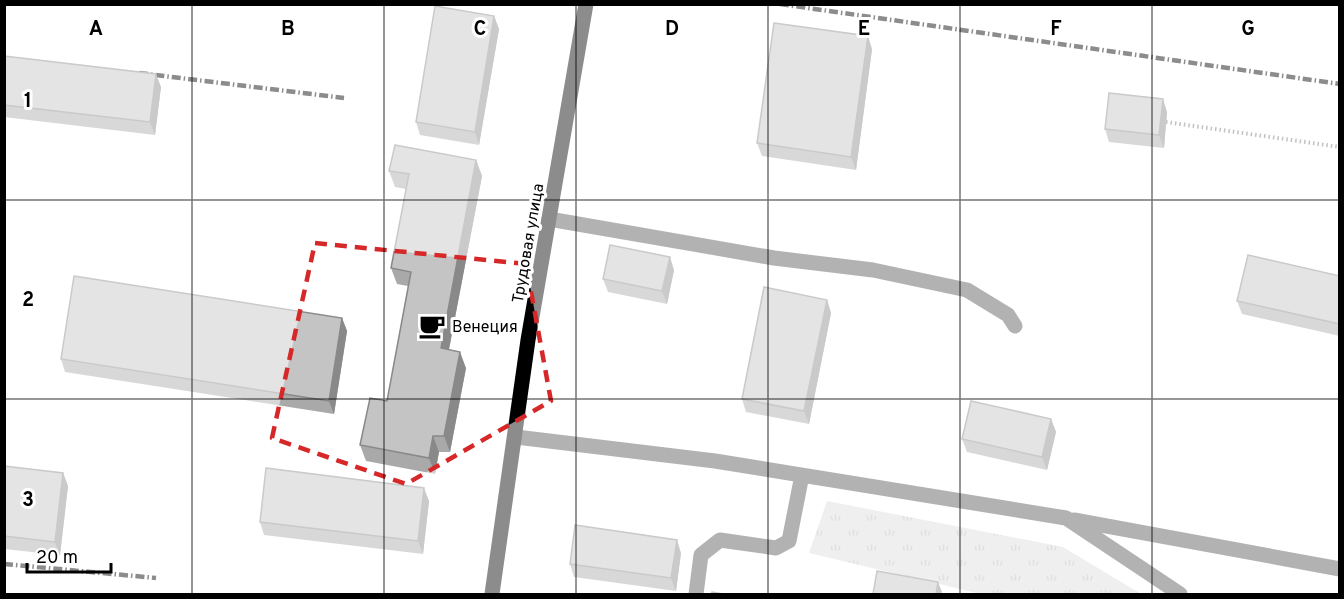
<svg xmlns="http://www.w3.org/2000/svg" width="1344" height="599" font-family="Overpass,sans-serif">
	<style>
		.grass { fill: url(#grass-tufts) }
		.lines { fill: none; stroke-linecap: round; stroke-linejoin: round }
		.path { stroke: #777; stroke-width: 4; stroke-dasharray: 1.5 3; stroke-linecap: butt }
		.minor { stroke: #555; stroke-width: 15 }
		.major { stroke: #000; stroke-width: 15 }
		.rail { stroke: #000; stroke-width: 4.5; stroke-dasharray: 9 3 1.5 3; stroke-linecap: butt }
		.wall { fill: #a9a9a9 }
		.shaded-wall { fill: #898989 }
		.building { fill: #c4c4c4; stroke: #898989; stroke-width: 1.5 }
		.marked { fill: none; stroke: #d62828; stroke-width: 4.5; stroke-dasharray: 12 8; stroke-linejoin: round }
		.grid { fill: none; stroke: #000; stroke-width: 1.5; stroke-opacity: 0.55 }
		.labels { text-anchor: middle; stroke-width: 6; stroke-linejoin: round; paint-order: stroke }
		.street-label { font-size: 16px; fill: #000; stroke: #fff }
		.poi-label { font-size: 16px; fill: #000; stroke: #fff; text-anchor: start }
		.grid-label { font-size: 20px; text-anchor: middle; font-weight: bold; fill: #000; stroke: #fff; stroke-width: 6; stroke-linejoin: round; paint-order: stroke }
	</style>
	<defs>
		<pattern id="grass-tufts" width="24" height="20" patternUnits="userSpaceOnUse" patternTransform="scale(1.5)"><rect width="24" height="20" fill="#dcdcdc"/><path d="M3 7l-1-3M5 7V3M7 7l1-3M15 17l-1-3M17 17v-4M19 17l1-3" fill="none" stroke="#bbb"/></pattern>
	</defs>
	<rect width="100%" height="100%" fill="#fff"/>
	<path class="grass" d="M827,501L1063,547L1141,594H981L809,553Z"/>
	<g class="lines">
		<path class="path" d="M1166,122L1340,147"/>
		<path class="minor" d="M549,219L774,258L873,270L967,290L1008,315L1015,326
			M516,437L715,461L1066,518L1180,594
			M1074,520L1340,569
			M696,594L701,555L720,540L776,548L789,541L802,475"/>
		<path class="major" d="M492,594L528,340L586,4"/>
		<path class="rail" d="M780,4L1340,84
			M139,73L344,98
			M4,564L156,578"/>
	</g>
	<path class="wall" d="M494,16L499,29L479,145L420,135L416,122Z
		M872,49L856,170L762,156L757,143Z
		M4,56L161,87L155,135L4,117Z
		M1167,112L1164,148L1109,142L1105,129Z
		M476,160L482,176L449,350L466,368L450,452H439L435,474L366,461L360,445L387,401L408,286L397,284L391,268L406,189L395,187L389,171Z
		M674,270L667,304L608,292L603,279Z
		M1340,276V336L1242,314L1237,301Z
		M827,300L831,313L809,424L746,412L742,399Z
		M342,318L347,331L334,414L65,372L61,359Z
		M1051,419L1056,432L1047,470L967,452L962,439Z
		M4,466L63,473L68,486L60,555L4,549Z
		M429,501L423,554L264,535L260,522Z
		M681,553L676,591L574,577L570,564Z"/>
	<path class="shaded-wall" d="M494,16L499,29L479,145L475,132Z
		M868,36L872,49L856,170L851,157Z
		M156,74L161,87L155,135L150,122Z
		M1163,99L1167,112L1164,148L1159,135Z
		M476,160L482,176L446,364L441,348Z
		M670,257L674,270L667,304L662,291Z
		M827,300L831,313L809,424L804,411Z
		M342,318L347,331L334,414L329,401Z
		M460,352L466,368L450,452L444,436Z
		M1051,419L1056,432L1047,470L1042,457Z
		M433,436L439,452L435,474L429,458Z
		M63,473L68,486L60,555L55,542Z
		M424,488L429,501L423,554L418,541Z
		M677,540L681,553L676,591L671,578Z
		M938,582L942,592L941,594H936Z"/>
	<path class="building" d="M435,6L494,16L475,132L416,122Z
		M774,23L868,36L851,157L757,143Z
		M4,56L156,74L150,122L4,105Z
		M1109,93L1163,99L1159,135L1105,129Z
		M395,145L476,160L441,348L460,352L444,436H433L429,458L360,445L370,398L387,401L411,272L391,268L409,174L389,171Z
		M610,245L670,257L662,291L603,279Z
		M1248,255L1340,276V324L1237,301Z
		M74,276L342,318L329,401L61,359Z
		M764,287L827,300L804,411L742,399Z
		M971,401L1051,419L1042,457L962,439Z
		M4,466L63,473L55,542L4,536Z
		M266,468L424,488L418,541L260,522Z
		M575,525L677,540L671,578L570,564Z
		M877,571L938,582L936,594H873Z
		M712,592L723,594H711Z"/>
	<path d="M0 0H1344V599H0ZM315,243L526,264L551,401L406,484L272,438Z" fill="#fff" fill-opacity=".55" fill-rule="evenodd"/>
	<path class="marked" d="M315,243L526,264L551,401L406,484L272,438Z"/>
	<path class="grid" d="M192,4V594M384,4V594M576,4V594M768,4V594M960,4V594M1152,4V594M4,200H1340M4,399H1340"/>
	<defs>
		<g id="cafe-bare" transform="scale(2.07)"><path d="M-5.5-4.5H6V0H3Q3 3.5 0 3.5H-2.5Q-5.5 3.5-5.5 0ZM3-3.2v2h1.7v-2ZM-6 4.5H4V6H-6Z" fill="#000" stroke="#fff" stroke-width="2.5" paint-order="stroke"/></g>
	</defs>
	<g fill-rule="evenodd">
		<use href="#cafe-bare" x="432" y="326"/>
	</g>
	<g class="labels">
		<g class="street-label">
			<text transform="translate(527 243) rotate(-80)" y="6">Трудовая улица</text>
		</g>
		<g class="poi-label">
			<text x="452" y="332">Венеция</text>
		</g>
	</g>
	<g class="grid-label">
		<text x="96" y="35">A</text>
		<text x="288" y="35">B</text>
		<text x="480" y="35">C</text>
		<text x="672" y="35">D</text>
		<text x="864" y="35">E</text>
		<text x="1056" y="35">F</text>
		<text x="1248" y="35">G</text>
		<text x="28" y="107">1</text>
		<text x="28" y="306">2</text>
		<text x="28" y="506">3</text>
	</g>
	<rect width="1344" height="599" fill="none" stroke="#000000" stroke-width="12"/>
	<path d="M27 563v9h84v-9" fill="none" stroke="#000000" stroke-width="3"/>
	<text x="36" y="563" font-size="18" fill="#000000" stroke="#ffffff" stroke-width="4.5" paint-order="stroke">20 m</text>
</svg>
